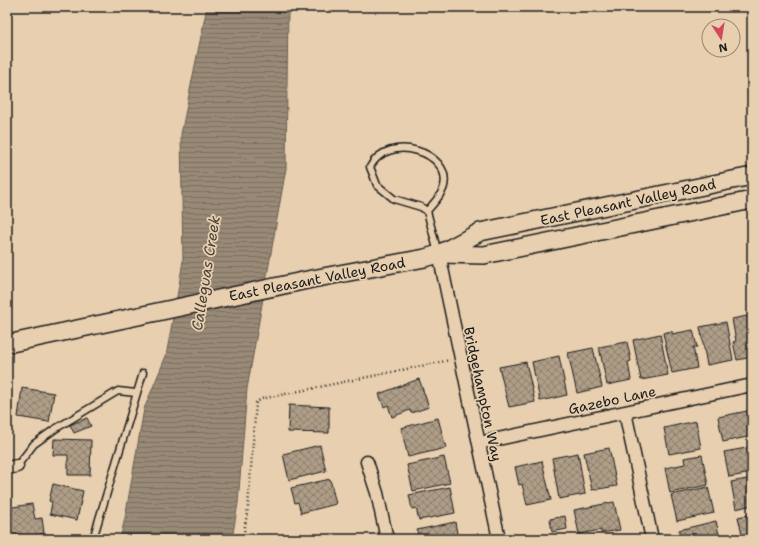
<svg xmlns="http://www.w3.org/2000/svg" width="759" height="546" font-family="'Shantell Sans',sans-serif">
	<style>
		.water { fill: url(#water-rules); stroke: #675e53 }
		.building { fill: url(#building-cross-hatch); stroke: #1c1c1c }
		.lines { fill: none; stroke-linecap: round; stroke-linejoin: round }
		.lane-casing { stroke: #1c1c1c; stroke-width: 9 }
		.street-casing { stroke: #1c1c1c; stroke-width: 15 }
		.secondary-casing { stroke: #1c1c1c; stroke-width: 20 }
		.path { stroke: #1c1c1c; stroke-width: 2.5; stroke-dasharray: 1 3; stroke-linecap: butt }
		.lane { stroke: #e7cfaf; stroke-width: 6 }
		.street { stroke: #e7cfaf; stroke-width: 12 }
		.secondary { stroke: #e7cfaf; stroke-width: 17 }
		.labels { text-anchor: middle; stroke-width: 3.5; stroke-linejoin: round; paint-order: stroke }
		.street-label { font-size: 14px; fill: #1c1c1c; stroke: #e7cfaf }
		.water-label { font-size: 15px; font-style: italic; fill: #48423c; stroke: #e7cfaf }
	</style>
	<defs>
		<pattern id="water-rules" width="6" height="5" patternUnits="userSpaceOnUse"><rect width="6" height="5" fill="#998a77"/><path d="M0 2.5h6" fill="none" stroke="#7c7061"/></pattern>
		<pattern id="building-cross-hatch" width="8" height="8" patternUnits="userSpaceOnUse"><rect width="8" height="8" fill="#ae9d87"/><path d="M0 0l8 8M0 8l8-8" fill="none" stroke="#8d7f6e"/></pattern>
	</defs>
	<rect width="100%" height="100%" fill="#e7cfaf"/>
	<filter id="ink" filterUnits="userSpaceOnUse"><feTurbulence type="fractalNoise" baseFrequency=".025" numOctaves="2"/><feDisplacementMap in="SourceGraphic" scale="8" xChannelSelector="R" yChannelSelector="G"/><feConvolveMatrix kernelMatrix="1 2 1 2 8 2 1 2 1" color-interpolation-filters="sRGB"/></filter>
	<g filter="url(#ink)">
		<path class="water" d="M207,7H288L286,168L247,389L238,503L232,539H120L125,518L144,409L166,356L178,291L183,261L181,134Z"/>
		<path class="building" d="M752,315V357L737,360L733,342L736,341L732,319Z
			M726,322L733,360L707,365L700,327Z
			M693,330L697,347H693L697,368L672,373L663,333L672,331V334Z
			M660,334L668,375L641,380L633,340Z
			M627,342L631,361L628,362L631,380L607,385L599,347Z
			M593,348L602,387L577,393L568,353Z
			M559,356L567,395L540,401L532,362Z
			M526,362L535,402L509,407L499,367Z
			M419,379L429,407L411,413L410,410L392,417L388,405L384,407L379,394Z
			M22,388L54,393L49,422L18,417Z
			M289,405L329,407V433L288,432Z
			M752,410V436L723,442L718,417Z
			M87,418L91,426L74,433L70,425Z
			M438,418L446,448L408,457L401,428Z
			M696,421L701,448L669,454L664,428Z
			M54,439L91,440L90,475H68V455H53Z
			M320,445L326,471L289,480L283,454Z
			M752,447V473L729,477L724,452Z
			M609,448L617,486L592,490L584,453Z
			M578,453L585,494L559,499L552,458Z
			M702,455L708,485L670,493L665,468L685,464L684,458Z
			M444,457L450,483L413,491L407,465Z
			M542,461L551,500L527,505L522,484L519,485L515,467Z
			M752,478V505L736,509L731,482Z
			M330,479L336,504L301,513L298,502L295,503L291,488Z
			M53,484L83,491L77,520L50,514L52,502L49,501Z
			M450,487L455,513L419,520L416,508L412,509L409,495Z
			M708,487L714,513L677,521L671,495Z
			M614,502L620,530L601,533V530L579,534L574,510Z
			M32,504L35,519L42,518L44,533L37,535L38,539H24L23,535L7,537V508Z
			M752,514V539H743L738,517Z
			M565,516L567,529L552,532L550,519Z
			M716,521L720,539H681L679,530Z
			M455,522L458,539H419L417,530Z
			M621,536V539H607Z"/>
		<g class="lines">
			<g class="lane-casing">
				<path id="lane" d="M427,211C432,205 443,194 444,186C452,152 388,132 370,167L377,185L394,199L421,207L427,211L438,253
					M17,466L34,444L55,429L118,391L136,393
					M93,539L143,373"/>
			</g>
			<g class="street-casing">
				<path id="street" d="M439,254L499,539
					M625,412L652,539
					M479,443L752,385
					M367,462L377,493L387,539
					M7,468L17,466"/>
			</g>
			<g class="secondary-casing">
				<path id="secondary" d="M441,254L484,255L752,200
					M7,344L312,279L425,258L439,254L480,232L752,176"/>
			</g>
			<path class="path" d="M243,539L248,507L256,403L261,399L450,360"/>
			<use href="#lane" class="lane"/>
			<use href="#street" class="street"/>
			<use href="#secondary" class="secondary"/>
		</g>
	</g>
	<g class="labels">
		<g class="street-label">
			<text transform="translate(628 202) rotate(-12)" y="5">East Pleasant Valley Road</text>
			<text transform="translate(317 279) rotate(-11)" y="5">East Pleasant Valley Road</text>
			<text transform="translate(483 394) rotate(78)" y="5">Bridgehampton Way</text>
			<text transform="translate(612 400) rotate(-12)" y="5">Gazebo Lane</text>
		</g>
		<g class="water-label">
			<text transform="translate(206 273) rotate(-81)" y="5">Calleguas Creek</text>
		</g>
	</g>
	<rect width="759" height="546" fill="none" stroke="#e7cfaf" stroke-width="24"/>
	<rect x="12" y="12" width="735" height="522" fill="none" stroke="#1c1c1c" stroke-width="1.5" filter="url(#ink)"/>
	<g transform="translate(721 38) rotate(168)"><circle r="19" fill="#e7cfaf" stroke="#968774"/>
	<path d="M0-3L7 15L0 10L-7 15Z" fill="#d1495b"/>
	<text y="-6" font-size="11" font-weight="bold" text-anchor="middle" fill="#1c1c1c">N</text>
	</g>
</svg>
